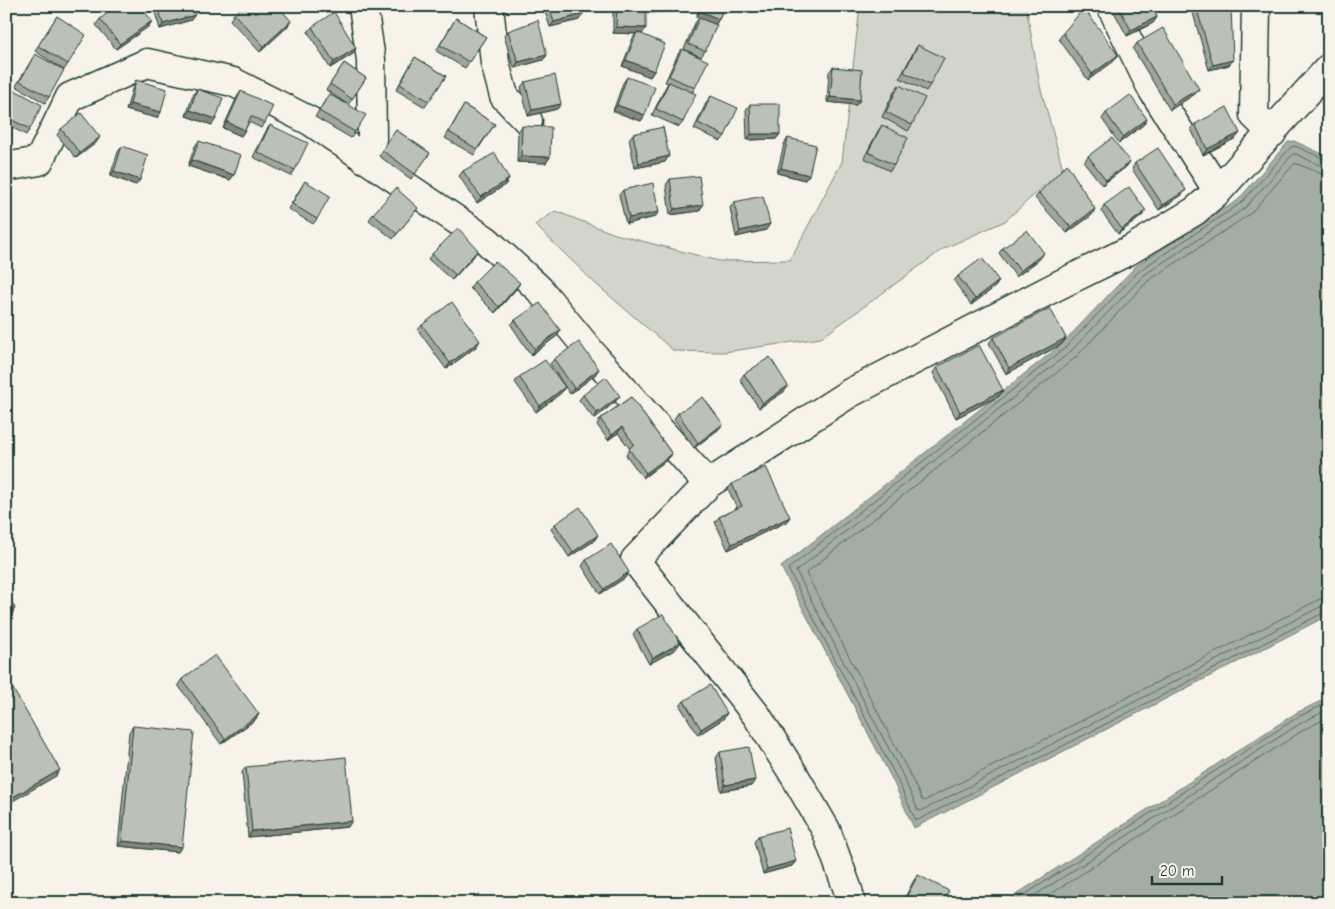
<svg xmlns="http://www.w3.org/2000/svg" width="1335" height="909" font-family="'Comic Neue',sans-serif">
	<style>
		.green { fill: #d3d5ca; stroke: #79897f }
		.water { fill: #a4ada3; stroke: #6f8077 }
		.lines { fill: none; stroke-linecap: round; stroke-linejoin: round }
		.shore { stroke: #546a60; stroke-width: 1 }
		.minor-casing { stroke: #1f3d34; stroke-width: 31 }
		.minor { stroke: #f7f3e8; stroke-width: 28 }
		.wall { fill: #a1a69d; stroke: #1f3d34 }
		.shaded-wall { fill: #83877f; stroke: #1f3d34 }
		.building { fill: #bbc1b6; stroke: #1f3d34 }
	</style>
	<rect width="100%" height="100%" fill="#f7f3e8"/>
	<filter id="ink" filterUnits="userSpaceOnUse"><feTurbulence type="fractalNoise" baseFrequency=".02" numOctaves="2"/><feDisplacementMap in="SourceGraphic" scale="10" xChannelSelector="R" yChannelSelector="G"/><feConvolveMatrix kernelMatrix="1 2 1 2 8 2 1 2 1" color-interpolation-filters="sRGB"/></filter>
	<g filter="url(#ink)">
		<path class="green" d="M860,6H1026L1040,86L1063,169L1005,221L943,249L821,338L724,352L674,351L597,285L535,225L555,211L615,234L719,261L790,260L842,162Z"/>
		<path class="water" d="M1294,141L1329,157V615L914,828L892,779L781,567L1062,344L1136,266L1238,200L1288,142Z
			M1329,697V903H1003L1296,713Z"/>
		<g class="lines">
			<path class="shore" d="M1329,161L1295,146L1291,147L1241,203L1140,270L1065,348L788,569L896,777L915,819L918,820L1325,612L1329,611
				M1329,167H1323L1296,154H1293L1245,208L1144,275L1069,353L796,571L902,774L918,810L921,811L1322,606L1329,605
				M1329,175L1322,174L1295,163L1250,214L1148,281L1075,358L806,573L908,771L922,800L924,801L1318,600L1329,597
				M1012,903L1298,717L1329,702
				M1023,903L1301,723L1329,709
				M1037,903L1305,729L1329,717"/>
			<g class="minor-casing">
				<path id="minor" d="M363,6L371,60L372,139L365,159
					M489,6L495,63L504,96L528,121
					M1111,6L1152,89L1218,191
					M1256,6L1254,115L1272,133
					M6,167L39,161L70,97L147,63L233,82L310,121L486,240L539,289L594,356L708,484
					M851,903L848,890L826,830L793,773L757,716L635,560L708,484L850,393L1057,286L1130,250L1195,211L1218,191L1329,68"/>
			</g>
			<use href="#minor" class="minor"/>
		</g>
		<path class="wall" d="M153,6H193L191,20L160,29Z
			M543,6H581L579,20L550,27Z
			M613,6H646L642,34L654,71L650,77L622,66L633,38L636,34L613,33Z
			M650,6H688L686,9L651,13Z
			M700,6H724L719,19L715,25L705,51L701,57L684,49L695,23L699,18L696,17Z
			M1116,6H1151L1157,17L1153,23L1127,36L1113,10Z
			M1191,6H1231L1229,65L1209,70Z
			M234,14L291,21L287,27L260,52L230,20Z
			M57,16L68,64L64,70L35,51Z
			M456,18L486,37L465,68L436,51Z
			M100,19L152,21L148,27L116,49L96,25Z
			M312,27L356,48L353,54L330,68L308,32Z
			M508,31L547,55L543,60L514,68L504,36Z
			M1063,33L1118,55L1114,61L1088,80L1059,39Z
			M1137,43L1199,89L1195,94L1170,110L1133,49Z
			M918,45L930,85L926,91L900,78L914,51Z
			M682,49L695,88L692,93L683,122L679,127L652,115L665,88L668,83L665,82L678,54Z
			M35,54L49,97L45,103L16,86Z
			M415,57L446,76L425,107L396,90Z
			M344,63L366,78L348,105L355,132L351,138L315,117L329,94L347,104L326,90Z
			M833,67L860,100L856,105L827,102L829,72Z
			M627,77L645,115L641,121L613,111L623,83Z
			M136,80L161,112L157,118L126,110L133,86Z
			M525,82L561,104L557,109L528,116L521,87Z
			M899,85L912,125L908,131L882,117L895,90Z
			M197,89L212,125L186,116L193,95Z
			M15,90L30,129L26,135L6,124V105Z
			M241,91L265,123L261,128L249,122L245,130L241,136L223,128L237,97Z
			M711,96L725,136L721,141L694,129L707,101Z
			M750,104L780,134L776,139L747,140L746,110Z
			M464,105L495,124L474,155L445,138Z
			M1106,113L1147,119L1143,125L1119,143L1102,119Z
			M1195,124L1236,138L1203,155L1191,129Z
			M270,125L295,170L291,176L253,157L266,131Z
			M882,125L894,165L890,171L864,158L878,131Z
			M522,126L550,157L546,163L517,162L518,132Z
			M61,129L96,143L76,158L57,135Z
			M396,130L430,153L411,179L379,156Z
			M633,134L665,162L635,168L629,139Z
			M788,138L809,175L805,180L777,173L784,144Z
			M199,141L234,175L230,180L188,166L195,146Z
			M122,146L136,185L110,176L118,152Z
			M1088,156L1126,167L1102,185L1084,162Z
			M1135,163L1182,195L1159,210L1132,169Z
			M463,171L509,179L505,185L477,203L459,176Z
			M670,179L703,205L699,211L670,215L666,185Z
			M305,181L317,219L313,224L288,209Z
			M623,190L655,217L626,224L619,195Z
			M1039,193L1092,215L1067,233L1035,198Z
			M734,202L766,230L736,237L730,208Z
			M1104,205L1142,216L1118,234L1101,211Z
			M418,208L393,239L369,220L373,214Z
			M1003,248L1040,259L1016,277L999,253Z
			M432,254L474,256L452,280L428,259Z
			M958,276L999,281L995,287L971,305L954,281Z
			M474,282L516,289L495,313L470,288Z
			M515,320L560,330L557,336L531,355L511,325Z
			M422,325L476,347L446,369L418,330Z
			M993,338H1066L1062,344L1006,374L989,343Z
			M554,359L595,375L570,394L550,364Z
			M937,367L1003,390L999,396L956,418L933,373Z
			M744,374L785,391L759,408L740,380Z
			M519,377L565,387L561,393L536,412L515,382Z
			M583,395L616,401L594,419L579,400Z
			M631,397L672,454L668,459L643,478L626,455L630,449L618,433L608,440L597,425L600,419Z
			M678,413L719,429L694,448L674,419Z
			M732,484L790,517L786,522L728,550L715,522L719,517L737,508L728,489Z
			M555,524L594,541L569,557L551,529Z
			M586,560L625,578L600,594L582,566Z
			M637,629L676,649L649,664L633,634Z
			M182,679L259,714L255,720L221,744L178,685Z
			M684,701L727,713L723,719L698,735L680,706Z
			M133,726L178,852L118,846L129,732Z
			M720,752L755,780L751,786L721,791L716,758Z
			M246,767L348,827L248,837L242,772Z
			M758,836L796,861L792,866L763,874L754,842Z
			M918,875L942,903H902L914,880Z"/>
		<path class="shaded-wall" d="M667,6H688L686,9L651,13L655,8Z
			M700,11L719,19L715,25L696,17Z
			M583,14L579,20L550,27L554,22Z
			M195,15L191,20L160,29L163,24Z
			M1157,17L1153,23L1127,36L1131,30Z
			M152,21L148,27L116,49L120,44Z
			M291,21L287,27L260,52L264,46Z
			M616,27L646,28L642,34L613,33Z
			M356,48L353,54L330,68L334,62Z
			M547,55L543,60L514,68L518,62Z
			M1118,55L1114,61L1088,80L1092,74Z
			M626,60L654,71L650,77L622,66Z
			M1233,60L1229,65L1209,70L1213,65Z
			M1199,89L1195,94L1170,110L1173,104Z
			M830,97L860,100L856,105L827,102Z
			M130,104L161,112L157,118L126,110Z
			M561,104L557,109L528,116L532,110Z
			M617,105L645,115L641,121L613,111Z
			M190,110L216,119L212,125L186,116Z
			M1147,119L1143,125L1119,143L1123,137Z
			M227,122L245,130L241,136L223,128Z
			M1240,133L1236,138L1203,155L1207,149Z
			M751,134H780L776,139L747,140Z
			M100,137L96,143L76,158L80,153Z
			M521,156L550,157L546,163L517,162Z
			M669,156L665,162L635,168L639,163Z
			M192,160L234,175L230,180L188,166Z
			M1130,162L1126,167L1102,185L1106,180Z
			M781,168L809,175L805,180L777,173Z
			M114,171L140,180L136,185L110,176Z
			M509,179L505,185L477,203L481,197Z
			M1186,190L1182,195L1159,210L1163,205Z
			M703,205L699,211L670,215L674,209Z
			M1095,209L1092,215L1067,233L1071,227Z
			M1146,211L1142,216L1118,234L1122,229Z
			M659,212L655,217L626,224L629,218Z
			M770,224L766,230L736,237L740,231Z
			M478,250L474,256L452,280L456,275Z
			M1044,253L1040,259L1016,277L1020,271Z
			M999,281L995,287L971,305L975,299Z
			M520,283L516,289L495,313L499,307Z
			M560,330L557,336L531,355L535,349Z
			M1066,338L1062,344L1006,374L1009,368Z
			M480,341L476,347L446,369L450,363Z
			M599,369L595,375L570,394L574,388Z
			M788,386L785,391L759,408L763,403Z
			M565,387L561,393L536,412L540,406Z
			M1003,390L999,396L956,418L960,412Z
			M620,396L616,401L594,419L597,413Z
			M723,424L719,429L694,448L698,443Z
			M622,427L618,433L608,440L612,435Z
			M672,454L668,459L643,478L646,473Z
			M790,517L786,522L728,550L732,544Z
			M598,535L594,541L569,557L573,552Z
			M629,572L625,578L600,594L604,589Z
			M15,608L12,614L6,617V613Z
			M680,643L676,649L649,664L653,658Z
			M727,713L723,719L698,735L701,729Z
			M259,714L255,720L221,744L225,739Z
			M60,770L56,776L6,805V801Z
			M755,780L751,786L721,791L725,785Z
			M352,821L348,827L248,837L252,831Z
			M122,841L182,847L178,852L118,846Z
			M796,861L792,866L763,874L767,869Z"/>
		<path class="building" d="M116,6H140L152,21L120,44L100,19Z
			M158,6H193L195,15L163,24Z
			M243,6H278L291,21L264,46L234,14Z
			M549,6H581L583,14L554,22Z
			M617,6H646V28L616,27Z
			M655,6H667L655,8Z
			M702,6H724L719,19L700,11Z
			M1118,6H1151L1157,17L1131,30Z
			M1196,6H1231L1233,60L1213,65Z
			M1084,8L1118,55L1092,74L1063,33Z
			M334,12L356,48L334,62L312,27Z
			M57,16L86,35L68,64L38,46Z
			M456,18L486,37L469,62L440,45Z
			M699,18L717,25L705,51L688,44Z
			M538,20L547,55L518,62L508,31Z
			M1163,28L1199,89L1173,104L1137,43Z
			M637,32L665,44L654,71L626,60Z
			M918,45L944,58L930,85L904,72Z
			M682,49L708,61L695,88L669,76Z
			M35,54L64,70L49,97L20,81Z
			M415,57L446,76L429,101L400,84Z
			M344,63L366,78L352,99L330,84Z
			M833,67L862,70L860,100L830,97Z
			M555,75L561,104L532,110L525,82Z
			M627,77L655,87L645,115L617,105Z
			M136,80L167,89L161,112L130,104Z
			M669,82L696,94L683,122L656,109Z
			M899,85L925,98L912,125L886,112Z
			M197,89L223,98L216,119L190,110Z
			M15,90L42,105L30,129L6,117V106Z
			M241,91L273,106L265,123L251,116L245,130L227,122Z
			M329,94L366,115L355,132L319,111Z
			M1130,95L1147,119L1123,137L1106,113Z
			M711,96L738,108L725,136L698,123Z
			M750,104H780V134H751Z
			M464,105L495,124L477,149L449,132Z
			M1227,107L1240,133L1207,149L1195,124Z
			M81,113L100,137L80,153L61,129Z
			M270,125L308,143L295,170L257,152Z
			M882,125L908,138L894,165L868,152Z
			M522,126L551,127L550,157L521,156Z
			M663,127L669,156L639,163L633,134Z
			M396,130L430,153L415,174L382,150Z
			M788,138L816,145L809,175L781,168Z
			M1112,138L1130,162L1106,180L1088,156Z
			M199,141L241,155L234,175L192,160Z
			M122,146L148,155L140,180L114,171Z
			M1158,148L1186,190L1163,205L1135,163Z
			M495,153L509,179L481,197L463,171Z
			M1067,164L1095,209L1071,227L1039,193Z
			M699,176L703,205L674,209L670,179Z
			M305,181L330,196L317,219L292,204Z
			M653,183L659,212L629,218L623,190Z
			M1129,187L1146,211L1122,229L1104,205Z
			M396,188L418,208L397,234L373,214Z
			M763,196L770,224L740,231L734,202Z
			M458,228L478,250L456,275L432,254Z
			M1027,230L1044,253L1020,271L1003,248Z
			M982,258L999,281L975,299L958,276Z
			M495,261L520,283L499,307L474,282Z
			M452,302L480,341L450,363L422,325Z
			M540,303L560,330L535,349L515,320Z
			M1050,308L1066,338L1009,368L993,338Z
			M579,342L599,369L574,388L554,359Z
			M979,345L1003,390L960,412L937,367Z
			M770,357L788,386L763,403L744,374Z
			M545,360L565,387L540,406L519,377Z
			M606,377L620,396L597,413L583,395Z
			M631,397L672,454L646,473L629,449L634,444L622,427L612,435L600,419Z
			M703,397L723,424L698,443L678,413Z
			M766,467L790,517L732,544L719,517L742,506L732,484Z
			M580,507L598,535L573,552L555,524Z
			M611,544L629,572L604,589L586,560Z
			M6,592L15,608L6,613Z
			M663,614L680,643L653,658L637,629Z
			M215,655L259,714L225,739L182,679Z
			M6,677L60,770L6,801Z
			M710,685L727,713L701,729L684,701Z
			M133,726L194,732L182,847L122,841Z
			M749,747L755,780L725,785L720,752Z
			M346,757L352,821L252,831L246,767Z
			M787,828L796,861L767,869L758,836Z
			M918,875L949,891L942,903H903Z"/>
	</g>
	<rect width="1335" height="909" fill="none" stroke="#f7f3e8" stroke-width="25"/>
	<rect x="12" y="12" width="1310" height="884" fill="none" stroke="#1f3d34" stroke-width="2" filter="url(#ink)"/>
	<path d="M1152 876v8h70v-8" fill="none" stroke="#1f3d34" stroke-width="2.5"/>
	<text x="1160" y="876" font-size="15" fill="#1f3d34" stroke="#f7f3e8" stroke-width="4" paint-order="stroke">20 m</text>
</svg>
